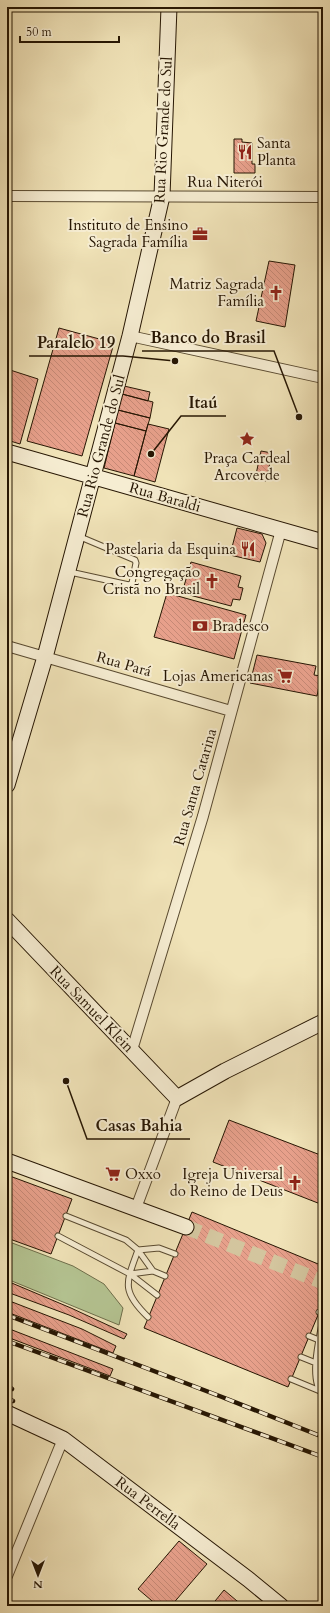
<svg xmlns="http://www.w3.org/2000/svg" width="330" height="1613" font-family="Cardo,serif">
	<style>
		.green { fill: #b5c593; stroke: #6e6e4b }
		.building { fill: url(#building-back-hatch); stroke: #261603 }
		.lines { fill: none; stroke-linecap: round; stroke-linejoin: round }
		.secondary-tunnel { stroke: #d3c59e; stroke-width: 15; stroke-dasharray: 15 8; stroke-linecap: butt }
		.lane-casing { stroke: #594a30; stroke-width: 7 }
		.street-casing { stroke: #594a30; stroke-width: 12 }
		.secondary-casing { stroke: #261603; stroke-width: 17 }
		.lane { stroke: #f6edd2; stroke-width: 5 }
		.street { stroke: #f6edd2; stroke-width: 10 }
		.secondary { stroke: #f6edd2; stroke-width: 15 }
		.rail-casing { stroke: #261603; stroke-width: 4.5 }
		.rail { stroke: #f6edd2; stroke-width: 3; stroke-dasharray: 9; stroke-linecap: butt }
		.labels { text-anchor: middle; stroke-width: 4; stroke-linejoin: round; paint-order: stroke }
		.street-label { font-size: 15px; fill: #261603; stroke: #f6edd2 }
		.poi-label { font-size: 15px; fill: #261603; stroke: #f6edd2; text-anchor: end }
		.leader { fill: none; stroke: #261603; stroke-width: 1.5 }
		.callout-dot { fill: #261603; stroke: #f6edd2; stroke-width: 1.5 }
		.callout-label { font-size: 16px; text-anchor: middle; font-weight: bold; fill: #261603; stroke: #f6edd2; stroke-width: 4; stroke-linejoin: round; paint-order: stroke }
	</style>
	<defs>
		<pattern id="building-back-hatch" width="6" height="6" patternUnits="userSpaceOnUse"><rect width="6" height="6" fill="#e7a08b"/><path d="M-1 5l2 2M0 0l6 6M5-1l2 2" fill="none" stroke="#c68976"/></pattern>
	</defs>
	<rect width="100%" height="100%" fill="#f1e4b9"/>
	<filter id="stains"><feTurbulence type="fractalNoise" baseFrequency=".005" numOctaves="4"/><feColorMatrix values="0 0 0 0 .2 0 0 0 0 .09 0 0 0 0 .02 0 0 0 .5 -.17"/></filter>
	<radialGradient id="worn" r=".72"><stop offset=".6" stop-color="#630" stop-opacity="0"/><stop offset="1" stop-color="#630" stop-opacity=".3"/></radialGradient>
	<path class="green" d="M7,1241L73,1266L104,1284L123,1308L119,1325L7,1279Z"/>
	<path class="building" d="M234,139H242V142L252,143V164H255V173H234Z
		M269,261L295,265L285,327L256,321Z
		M59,328L114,343L82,456L27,441Z
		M7,369L38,379L20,444L7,440Z
		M124,386L150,392L148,401L122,394Z
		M122,394L153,402L150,418L118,410Z
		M118,410L150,418L146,431L115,423Z
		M115,423L146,431L134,476L104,468Z
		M148,424L169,429L155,482L134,476Z
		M261,451L272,453L266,481L255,479Z
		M237,528L262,534L266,543L260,562L230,555Z
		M191,562L241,576L238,587L243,588L240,600L233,599L231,606L182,593Z
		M167,593L246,615L234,659L154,637Z
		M257,655L316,666L314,675L321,676L317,696L250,683Z
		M229,1120L323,1156V1205L213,1162Z
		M7,1175L72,1199L51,1254L7,1238Z
		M192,1212L323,1266V1303L288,1387L144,1328Z
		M7,1281L71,1308L127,1334L124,1339L69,1315L7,1292Z
		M7,1300L82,1329L116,1346L113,1353L7,1312Z
		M7,1328L113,1369L110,1376L7,1337Z
		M179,1541L207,1564L171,1606H158L138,1589Z
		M224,1590L243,1606H211Z"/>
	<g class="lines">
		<path class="secondary-tunnel" d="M186,1227L323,1282"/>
		<g class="lane-casing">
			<path id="lane" d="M70,572L129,585L132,583L136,563L135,560L78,536
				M66,1216L126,1240L138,1250L153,1271L165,1276
				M58,1236L130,1274L157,1295
				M138,1250C126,1283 121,1291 148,1317
				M138,1250L159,1248L175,1254
				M130,1274L153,1271
				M319,1312L323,1313
				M323,1318C320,1336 308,1381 323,1394
				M309,1336L319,1340
				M301,1357L316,1363
				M291,1379L320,1391"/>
		</g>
		<g class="street-casing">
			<path id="street" d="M7,196L323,197
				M130,336L323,378
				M7,646L231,711
				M132,1050L203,816L281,530
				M136,1208L177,1098
				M7,1576L63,1439"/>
		</g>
		<g class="secondary-casing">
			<path id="secondary" d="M7,452L323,542
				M7,785L45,657L130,336L162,196L169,7
				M7,920L177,1098L225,1071L323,1022
				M7,1161L186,1227
				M7,1413L63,1439L248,1579L281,1606"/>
		</g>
		<use href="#lane" class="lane"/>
		<use href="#street" class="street"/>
		<use href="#secondary" class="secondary"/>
		<g class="rail-casing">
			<path id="rail" d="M7,1315L222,1397L323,1437
				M7,1341L323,1457
				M7,1386L12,1389
				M7,1399L13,1401"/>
		</g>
		<use href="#rail" class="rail"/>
	</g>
	<defs>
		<g id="restaurant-bare" transform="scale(1.2)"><path d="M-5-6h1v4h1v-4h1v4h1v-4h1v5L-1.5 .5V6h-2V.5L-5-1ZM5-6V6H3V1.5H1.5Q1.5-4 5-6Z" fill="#8f2418" stroke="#f6edd2" stroke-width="2.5" paint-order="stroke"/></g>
		<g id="office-bare" transform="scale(1.2)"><path d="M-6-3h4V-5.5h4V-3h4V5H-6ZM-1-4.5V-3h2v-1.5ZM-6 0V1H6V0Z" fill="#8f2418" stroke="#f6edd2" stroke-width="2.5" paint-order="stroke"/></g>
		<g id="church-bare" transform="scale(1.2)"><path d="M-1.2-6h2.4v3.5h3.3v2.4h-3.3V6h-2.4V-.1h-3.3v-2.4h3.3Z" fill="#8f2418" stroke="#f6edd2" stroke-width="2.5" paint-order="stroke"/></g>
		<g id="sight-bare" transform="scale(1.2)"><path d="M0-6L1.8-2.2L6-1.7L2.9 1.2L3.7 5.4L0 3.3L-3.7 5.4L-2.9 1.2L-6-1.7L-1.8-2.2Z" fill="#8f2418" stroke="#f6edd2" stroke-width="2.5" paint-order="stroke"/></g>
		<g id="bank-bare" transform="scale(1.2)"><path d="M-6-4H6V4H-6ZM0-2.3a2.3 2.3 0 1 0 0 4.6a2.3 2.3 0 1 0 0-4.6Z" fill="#8f2418" stroke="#f6edd2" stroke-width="2.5" paint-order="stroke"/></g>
		<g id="supermarket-bare" transform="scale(1.2)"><path d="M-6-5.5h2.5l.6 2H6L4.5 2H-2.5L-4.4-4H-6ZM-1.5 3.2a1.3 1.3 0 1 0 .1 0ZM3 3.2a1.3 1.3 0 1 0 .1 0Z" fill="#8f2418" stroke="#f6edd2" stroke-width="2.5" paint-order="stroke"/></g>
	</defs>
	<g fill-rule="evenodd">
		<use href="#restaurant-bare" x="245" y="152"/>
		<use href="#office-bare" x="200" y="234"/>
		<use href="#church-bare" x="276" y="293"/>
		<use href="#sight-bare" x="247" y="439"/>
		<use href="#restaurant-bare" x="248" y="549"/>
		<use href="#church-bare" x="212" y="581"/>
		<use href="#bank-bare" x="200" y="626"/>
		<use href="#supermarket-bare" x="285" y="676"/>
		<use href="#supermarket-bare" x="113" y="1174"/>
		<use href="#church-bare" x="295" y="1183"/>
	</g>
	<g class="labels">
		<g class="street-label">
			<text transform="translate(163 130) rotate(-87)" y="5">Rua Rio Grande do Sul</text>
			<text x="225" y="187">Rua Niterói</text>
			<text transform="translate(101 446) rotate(-75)" y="5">Rua Rio Grande do Sul</text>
			<text transform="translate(165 497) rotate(16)" y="5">Rua Baraldi</text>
			<text transform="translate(124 664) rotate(16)" y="5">Rua Pará</text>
			<text transform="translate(195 787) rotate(-74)" y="5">Rua Santa Catarina</text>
			<text transform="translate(92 1009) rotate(46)" y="5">Rua Samuel Klein</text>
			<text transform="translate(148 1503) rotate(37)" y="5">Rua Perrella</text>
		</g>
		<g class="poi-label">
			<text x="257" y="148" text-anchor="start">Santa<tspan x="257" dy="17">Planta</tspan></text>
			<text x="188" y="230">Instituto de Ensino<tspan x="188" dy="17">Sagrada Família</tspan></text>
			<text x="264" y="289">Matriz Sagrada<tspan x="264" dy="17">Família</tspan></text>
			<text x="247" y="463" text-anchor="middle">Praça Cardeal<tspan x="247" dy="17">Arcoverde</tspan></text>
			<text x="236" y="554">Pastelaria da Esquina</text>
			<text x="200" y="577">Congregação<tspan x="200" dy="17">Cristã no Brasil</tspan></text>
			<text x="212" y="631" text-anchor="start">Bradesco</text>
			<text x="273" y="681">Lojas Americanas</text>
			<text x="125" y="1179" text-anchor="start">Oxxo</text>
			<text x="283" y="1179">Igreja Universal<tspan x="283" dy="17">do Reino de Deus</tspan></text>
		</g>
	</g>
	<path class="leader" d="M299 417L274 351H142M175 361L123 356H29M151 454L181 416H226M66 1081L87 1139H190"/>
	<g class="callout-dot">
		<circle cx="299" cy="417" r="4"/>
		<circle cx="175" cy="361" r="4"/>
		<circle cx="151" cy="454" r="4"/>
		<circle cx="66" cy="1081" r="4"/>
	</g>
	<g class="callout-label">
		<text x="208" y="343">Banco do Brasil</text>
		<text x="76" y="348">Paralelo 19</text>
		<text x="203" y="408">Itaú</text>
		<text x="139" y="1131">Casas Bahia</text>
	</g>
	<rect width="330" height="1613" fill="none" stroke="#f1e4b9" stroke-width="24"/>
	<rect x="8" y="8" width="314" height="1597" fill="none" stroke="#261603" stroke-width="2"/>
	<rect x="12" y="12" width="306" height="1589" fill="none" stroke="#261603"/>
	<g transform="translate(38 1575) rotate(180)" stroke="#f6edd2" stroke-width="3" paint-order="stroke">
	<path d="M0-3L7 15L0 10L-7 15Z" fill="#261603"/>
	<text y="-6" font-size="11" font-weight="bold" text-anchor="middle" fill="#261603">N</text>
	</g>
	<path d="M20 36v6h99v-6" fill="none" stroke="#261603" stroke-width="2"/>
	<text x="26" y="36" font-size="12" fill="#261603" stroke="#f6edd2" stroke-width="3" paint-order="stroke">50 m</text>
	<rect width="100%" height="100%" filter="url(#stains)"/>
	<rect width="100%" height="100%" fill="url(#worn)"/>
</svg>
